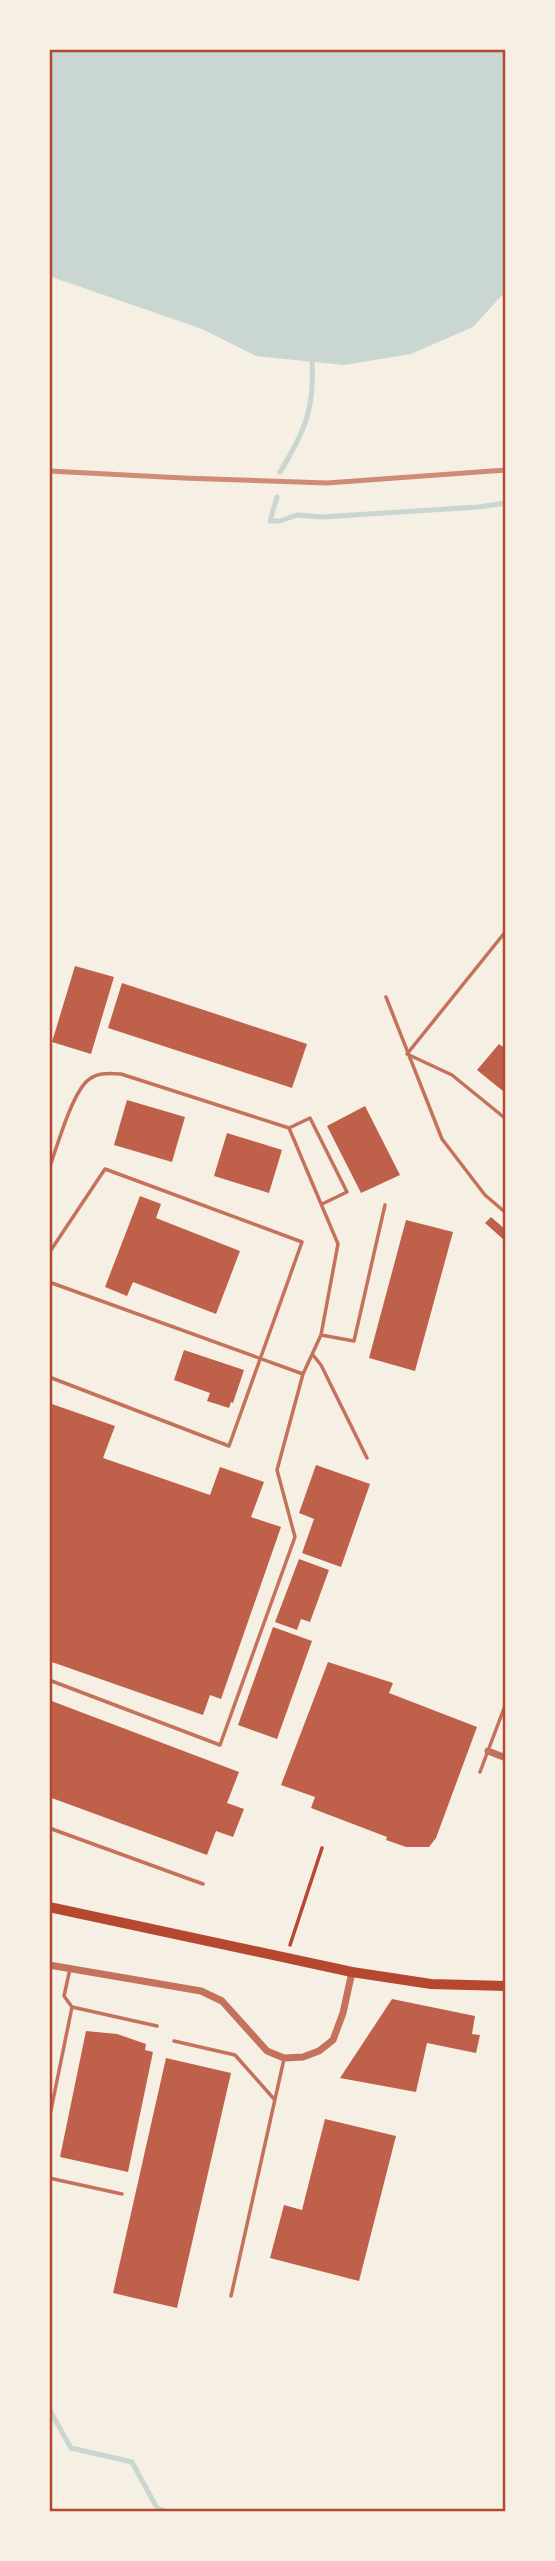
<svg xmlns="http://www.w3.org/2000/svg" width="555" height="2561" font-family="'DejaVu Sans',sans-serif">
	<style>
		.water { fill: #c9d6d2 }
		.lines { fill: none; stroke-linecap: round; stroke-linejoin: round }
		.stream { stroke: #c9d6d2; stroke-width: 5 }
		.building { fill: #bf614a }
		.path { stroke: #b5482f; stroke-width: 3.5 }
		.service { stroke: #c5725c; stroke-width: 3.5 }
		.minor { stroke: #c5725c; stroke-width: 7 }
		.secondary { stroke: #b5482f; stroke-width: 10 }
		.rail { stroke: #cf8b77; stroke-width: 5 }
		.neatline { fill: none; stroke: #b5482f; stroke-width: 2.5 }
	</style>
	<rect width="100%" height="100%" fill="#f6efe4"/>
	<path class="water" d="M49,49H506V291L473,327L411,354L344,365L256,356L202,329L49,276Z"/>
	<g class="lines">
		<path class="stream" d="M280,472C304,433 315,408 312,362
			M277,497L270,521H280L297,515L322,517L478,507L506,503
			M49,2409L71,2448L132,2462L157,2508L168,2512"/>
	</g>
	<path class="building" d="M75,966L114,977L91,1054L52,1042Z
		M122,983L307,1044L292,1088L108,1028Z
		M499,1044L506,1049V1089L504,1092L477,1070Z
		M127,1100L185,1117L172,1162L114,1145Z
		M365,1106L400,1175L361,1193L327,1126Z
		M227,1133L282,1150L269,1193L214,1176Z
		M140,1196L161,1204L156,1218L240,1251L216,1314L133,1282L127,1296L105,1287Z
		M491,1217L506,1230L504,1240L485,1223Z
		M406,1220L453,1232L415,1371L369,1358Z
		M184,1350L244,1370L233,1403L231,1402L229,1408L207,1401L210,1393L174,1380Z
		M49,1403L115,1426L103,1458L210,1495L220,1467L264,1482L251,1517L281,1527L221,1699L210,1695L203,1715L49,1661Z
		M316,1465L370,1484L341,1567L302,1553L314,1519L299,1513Z
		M299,1559L329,1570L310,1622L301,1619L297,1630L275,1622Z
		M273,1627L312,1641L277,1739L238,1725Z
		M328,1662L393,1683L389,1693L477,1727L436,1838L429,1847H406L386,1840L387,1837L311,1808L315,1797L281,1785Z
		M49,1700L239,1772L227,1803L244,1809L233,1837L216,1831L207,1855L49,1797Z
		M392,1999L475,2016L472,2034L480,2035L476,2053L427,2043L416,2092L340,2078Z
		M86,2031L117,2034L146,2044L145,2050L153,2052L128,2172L60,2157Z
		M166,2058L231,2073L177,2308L113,2293Z
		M325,2119L396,2136L359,2281L270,2258L284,2205L302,2210Z"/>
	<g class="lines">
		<path class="path" d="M290,1945L322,1848"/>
		<path class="service" d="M386,997L442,1139L485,1195L506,1213
			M407,1054L506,931
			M407,1054L452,1075L506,1119
			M289,1128L310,1118L347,1192L322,1204
			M49,1169C57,1147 70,1100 85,1083C95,1072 108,1073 121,1074L289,1128L338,1244L321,1335L303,1374L277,1470L295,1537L220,1745L49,1680
			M49,1253L105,1169L302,1242L229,1446L49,1377
			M49,1282L303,1374
			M321,1335L354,1341L385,1205
			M313,1355L321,1365L367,1458
			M480,1772L506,1703
			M49,1828L203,1884
			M70,1969L64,1996L72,2007L157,2026
			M174,2041L235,2055L274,2099
			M49,2120L72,2007
			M49,2178L122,2194
			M231,2296L284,2059"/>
		<path class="minor" d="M488,1751L506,1758
			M49,1965L201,1991L222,2001L267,2051L284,2058L303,2057L319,2051L333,2040L343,2013L352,1972"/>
		<path class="secondary" d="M49,1907L352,1972L431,1984L506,1986"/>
		<path class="rail" d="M49,471L183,478L327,483L506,470"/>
	</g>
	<rect width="555" height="2561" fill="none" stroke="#f6efe4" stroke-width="102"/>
	<rect x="51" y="51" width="453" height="2459" class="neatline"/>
</svg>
